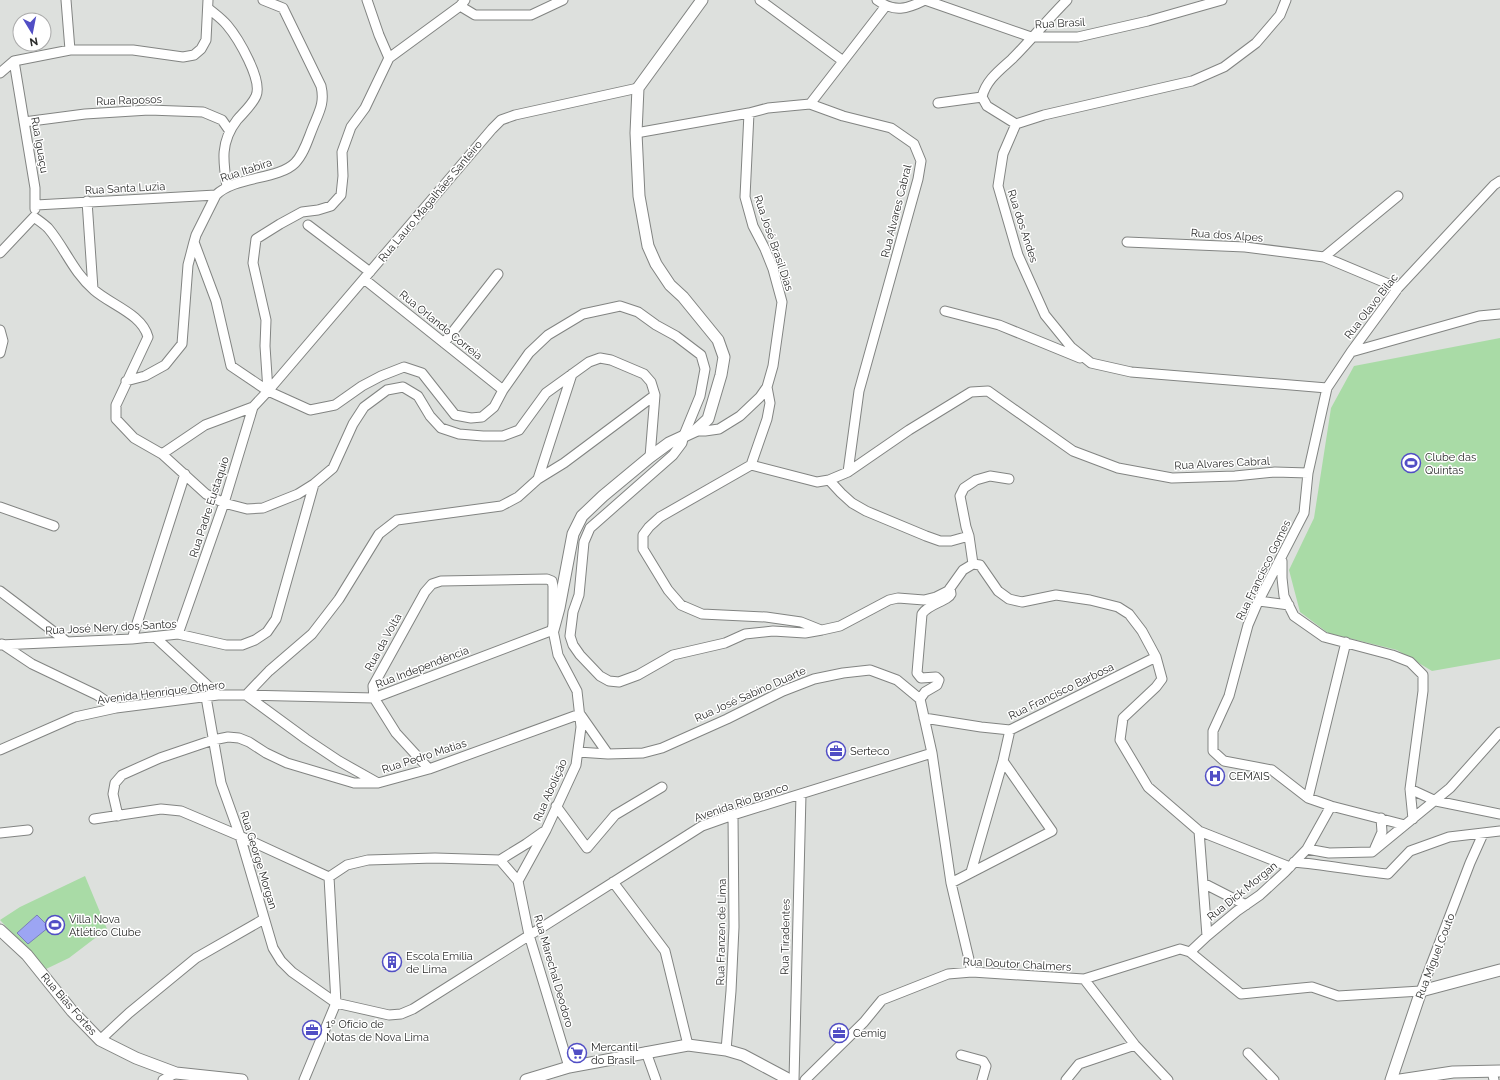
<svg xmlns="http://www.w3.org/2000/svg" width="1500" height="1080" font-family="Raleway,sans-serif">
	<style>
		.green { fill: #a9dba6 }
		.water { fill: #9ca5f3; stroke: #7a80b7 }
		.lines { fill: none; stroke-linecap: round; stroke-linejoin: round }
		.minor-casing { stroke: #828482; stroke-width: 11 }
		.tertiary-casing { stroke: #828482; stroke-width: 13 }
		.minor { stroke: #fff; stroke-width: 9 }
		.tertiary { stroke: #fff; stroke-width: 11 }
		.labels { text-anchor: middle; stroke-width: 3; stroke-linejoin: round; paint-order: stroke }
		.street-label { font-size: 11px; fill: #2a2b2a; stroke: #fff }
		.poi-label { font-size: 11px; fill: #2a2b2a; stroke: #fff; text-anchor: start }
	</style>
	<rect width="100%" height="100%" fill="#dde0dd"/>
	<path class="green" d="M1500,338V659L1432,671L1397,650L1328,633L1300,612L1289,570L1314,518L1331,408L1354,366Z
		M85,876L107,929L69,958L46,969L0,920L20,907Z"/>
	<path class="water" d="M37,915L49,927L28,944L17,933Z"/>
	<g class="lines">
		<g class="minor-casing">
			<path id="minor" d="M66,0L70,50
				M263,0L283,8L321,86C325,103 319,112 313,127C308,139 304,154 295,163C278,180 235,176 216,195L196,235L194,242L216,301L231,366L268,391L310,410L335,405L362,386L381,376L404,367L422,373L455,415L471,418L482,417L494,407L503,390L529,353L548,335L583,314L620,306L638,312L656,325L676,336L701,355L705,369L700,396L684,435L682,443L673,455L590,528L584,542L579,595L573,612L570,636L573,645L580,655L600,676L609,681L619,682L638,675L673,655L725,643L745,634L773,631L805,633L822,630L840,626L889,600L898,598L924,600L936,597L948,591L963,570L973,564L980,565L998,591L1009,599L1022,602L1056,595L1090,600L1118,607L1129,614L1142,631L1156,657L1162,679L1156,687L1123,718L1120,740L1148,787L1199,831L1290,867
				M367,0L379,35L389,58
				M760,0L843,61
				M877,0C894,13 907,9 925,0
				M925,0L1031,37H1078L1148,21L1222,0
				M1286,0L1280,15L1256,43L1224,67L1192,81L1044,115L1016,124L1003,154L998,186L1018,255L1045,315L1071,347L1091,363L1131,372L1327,388
				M460,6L475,15H531L563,0
				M209,9C215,14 222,19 227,25C238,38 263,80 256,96C252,105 243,113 237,120C220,142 223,161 227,187
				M14,61L70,50H133L183,57L194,55L201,49L206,40L208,0
				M14,61L35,188V209
				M0,73L14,61
				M938,103L982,97
				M810,104L885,7
				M24,122L85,114L149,110L203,112L222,120L229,130
				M1016,124L987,106L982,97C986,80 1000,70 1012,59C1031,40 1048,19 1067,0
				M636,133L749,113L768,108L810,104L843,116L891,128L914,144L921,161L918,179L859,391L848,472
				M87,201L93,289
				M36,205L216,195
				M34,217C38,220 44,224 48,228C65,248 73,272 94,290C111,305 142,314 148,337L116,405V419L134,438L162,454L206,494L224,503L247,509L263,508L298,494L314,484L333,468L353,424L364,407L387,390L403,387L418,396L430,416L441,428L459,434L483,436H503L519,430L546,393L589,362L600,358L611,360L644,374L651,382L655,395L650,457
				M308,225L370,272
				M1127,242L1245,247L1324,257L1398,288
				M0,253L34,217
				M1324,257L1398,196
				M364,279L503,390
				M945,311L999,325L1080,358
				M0,330L3,341L0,353
				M444,343L498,274
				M1351,352L1479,316L1500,314
				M126,381L145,376L165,365L182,344L188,265L194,242
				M767,387L770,403L767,419L751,465L817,482L829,480L848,472L909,430L971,392L988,391L1073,451L1118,468L1172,478L1235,476L1275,472L1308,473
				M268,391L265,346L266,320L253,263L256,239L280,224L302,212L318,210L331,206L341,195L343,176L342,152L351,127L365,108L389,58L460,6L465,0
				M695,431H705L719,429L740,416L760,397L767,387L773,366L782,302L773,269L765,249L753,226L745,197L749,113
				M162,454L205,425L253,407
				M751,465L660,517L649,527L643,535V549L668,590L681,605L702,614L766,617L801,622L821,630
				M538,479L564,463L655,395
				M829,480L841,493L852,503L866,511L926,536L940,541H951L969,536
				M0,507L54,526
				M1282,561V578L1284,596L1294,616L1324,637L1392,655L1410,662L1423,675V691L1410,789L1413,819
				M973,564L969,536L966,527L960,496L964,488L976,480L990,476L1009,479
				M0,591L66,641
				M1259,601L1289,605
				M178,634L224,503L253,407L268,391L492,129L501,120L515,115L638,88
				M155,637L218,695
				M132,639L185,474
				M2,644L32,664L97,695L116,708
				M0,645L132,639L178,634L226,645H242L255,640L267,632L276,619L314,484
				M246,695L374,698L553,630
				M246,695L306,739L339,761L378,783
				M206,697L221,783L240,836L273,948L281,961L292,972L336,1003L389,1015L401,1014L413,1009L702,826L733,815L932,753
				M920,699L925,692L937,685L939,680L936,677L921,678L917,673L922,614C928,604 948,601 951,594C951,594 950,588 950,588
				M924,718L981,727L1010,730L1156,657
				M0,750L75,717L116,708L218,695H246L269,671L312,634L339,599L379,534L397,520L501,506L518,497L538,479L572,374
				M578,752L608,754L643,753L662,748L727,719L783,691L814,679L843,673L870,670L897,680L920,699L932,753L951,883L972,972
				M429,769L396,733L374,698L373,686L425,592L432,584L441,581L547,579L552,581L553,586V630L558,655L577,691L581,727L576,765L546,830L518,881
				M1410,789L1436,801L1500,814
				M1308,798L1346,642
				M556,806L587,848L615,815L662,787
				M118,816L113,794L115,783L122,775L160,758L213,740L228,737L239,738L249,742L266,753L287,763L354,783H378L429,769L580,714L608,754
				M94,819L161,809L181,811L240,836L329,877
				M1405,825L1331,806L1308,798L1272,770L1224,761L1213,751V731L1229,696L1248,625L1257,604L1304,513L1308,473L1327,388L1351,352L1398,288L1494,185L1500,181
				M1199,831L1207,936
				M0,833L28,830
				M1375,848L1382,832L1381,818
				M1307,849L1329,853L1372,852L1450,788L1500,732
				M500,860L518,881L529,935L569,1067
				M1294,862C1326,865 1357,871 1388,874L1410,851L1449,837L1500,831
				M971,872L1003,761L1010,730
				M613,882L665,951L688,1045
				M951,883L1052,831L1003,761
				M1203,883L1246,905
				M1190,952L1207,936L1237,911L1260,895L1285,872L1307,849L1331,806
				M1084,979L1135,1045L1168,1080
				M100,1040L129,1013L196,958L264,919
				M726,1050L731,991L734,927L733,815
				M646,1052L656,1080
				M1248,1053L1274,1080
				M961,1055L983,1061L986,1066L982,1080
				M1492,1071L1494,1080
				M163,1080L176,1073
				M304,1080L336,1003L329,877L347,865L368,860L435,858L500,860L526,844L543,832
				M794,1080L801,794
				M805,1080L864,1022L882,1000L948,974L972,972L1084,979L1180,949L1190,952L1241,994L1312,987L1338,996L1421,991L1470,863L1483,834
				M1066,1080L1079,1064L1135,1045"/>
		</g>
		<g class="tertiary-casing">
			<path id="tertiary" d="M553,630L559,608L573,534L582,516L603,496L650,457L669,443L695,431L708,419L721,375L724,357L718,340L683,297L670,285L656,264L648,246L639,196L636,133L638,88L702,0
				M0,930L27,955L72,1011L100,1040L136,1058L176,1073L242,1080
				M526,1080L569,1067L688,1045L726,1050L743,1055L790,1080
				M1391,1080L1421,991L1500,970
				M1400,1080L1453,1072L1500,1071"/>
		</g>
		<use href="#minor" class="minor"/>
		<use href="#tertiary" class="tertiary"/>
	</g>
	<defs>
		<g id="stadium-ring" transform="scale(1)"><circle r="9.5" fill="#fff" stroke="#514ec5" stroke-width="1.5"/><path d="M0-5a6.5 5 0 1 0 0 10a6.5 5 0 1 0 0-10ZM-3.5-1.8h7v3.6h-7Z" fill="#514ec5"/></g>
		<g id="office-ring" transform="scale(1)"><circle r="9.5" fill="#fff" stroke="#514ec5" stroke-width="1.5"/><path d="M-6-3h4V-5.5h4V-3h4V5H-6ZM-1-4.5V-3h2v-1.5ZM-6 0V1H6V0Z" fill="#514ec5"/></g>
		<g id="hospital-ring" transform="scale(1)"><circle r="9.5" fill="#fff" stroke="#514ec5" stroke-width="1.5"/><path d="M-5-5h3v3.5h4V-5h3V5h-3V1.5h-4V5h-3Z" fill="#514ec5"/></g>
		<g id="building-ring" transform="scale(1)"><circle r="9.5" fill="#fff" stroke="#514ec5" stroke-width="1.5"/><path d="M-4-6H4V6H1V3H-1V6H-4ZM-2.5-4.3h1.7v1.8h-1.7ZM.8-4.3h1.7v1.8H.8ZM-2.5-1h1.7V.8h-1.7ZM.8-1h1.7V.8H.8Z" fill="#514ec5"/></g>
		<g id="supermarket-ring" transform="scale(1)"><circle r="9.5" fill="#fff" stroke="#514ec5" stroke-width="1.5"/><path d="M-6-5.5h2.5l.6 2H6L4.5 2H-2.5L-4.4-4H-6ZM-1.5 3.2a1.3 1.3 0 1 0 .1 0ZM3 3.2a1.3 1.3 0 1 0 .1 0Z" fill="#514ec5"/></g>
	</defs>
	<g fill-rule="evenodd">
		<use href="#stadium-ring" x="1411" y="463"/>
		<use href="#office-ring" x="836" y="751"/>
		<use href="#hospital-ring" x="1215" y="776"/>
		<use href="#stadium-ring" x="55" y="925"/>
		<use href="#building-ring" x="392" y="962"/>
		<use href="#office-ring" x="312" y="1030"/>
		<use href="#office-ring" x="839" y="1033"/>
		<use href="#supermarket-ring" x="577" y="1053"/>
	</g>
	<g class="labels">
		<g class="street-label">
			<text transform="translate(1060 23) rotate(-3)" y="4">Rua Brasil</text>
			<text transform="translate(129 100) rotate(-2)" y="4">Rua Raposos</text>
			<text transform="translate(40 145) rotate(80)" y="4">Rua Iguaçu</text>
			<text transform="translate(246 170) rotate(-18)" y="4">Rua Itabira</text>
			<text transform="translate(125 188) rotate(-3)" y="4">Rua Santa Luzia</text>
			<text transform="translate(430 201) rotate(-50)" y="4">Rua Lauro Magalhães Santeiro</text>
			<text transform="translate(896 211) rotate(-76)" y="4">Rua Alvares Cabral</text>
			<text transform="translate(1023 226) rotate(72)" y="4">Rua dos Andes</text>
			<text transform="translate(1227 235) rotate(4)" y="4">Rua dos Alpes</text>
			<text transform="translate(774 243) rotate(71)" y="4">Rua José Brasil Dias</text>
			<text transform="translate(1371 306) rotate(-52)" y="4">Rua Olavo Bilac</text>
			<text transform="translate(441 325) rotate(39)" y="4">Rua Orlando Correia</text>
			<text transform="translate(1222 463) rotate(-3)" y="4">Rua Alvares Cabral</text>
			<text transform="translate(209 507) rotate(-72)" y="4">Rua Padre Eustaquio</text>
			<text transform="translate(1263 570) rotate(-64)" y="4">Rua Francisco Gomes</text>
			<text transform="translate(111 627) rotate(-3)" y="4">Rua José Nery dos Santos</text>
			<text transform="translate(383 642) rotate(-61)" y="4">Rua da Volta</text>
			<text transform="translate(422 667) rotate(-21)" y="4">Rua Independência</text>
			<text transform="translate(1061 691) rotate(-26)" y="4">Rua Francisco Barbosa</text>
			<text transform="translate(161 692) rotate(-7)" y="4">Avenida Henrique Othero</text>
			<text transform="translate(750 694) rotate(-24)" y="4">Rua José Sabino Duarte</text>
			<text transform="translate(424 756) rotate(-18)" y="4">Rua Pedro Matias</text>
			<text transform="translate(550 790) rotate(-66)" y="4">Rua Abolição</text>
			<text transform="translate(741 802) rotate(-19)" y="4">Avenida Rio Branco</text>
			<text transform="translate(259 860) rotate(73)" y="4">Rua George Morgan</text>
			<text transform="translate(1242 891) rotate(-39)" y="4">Rua Dick Morgan</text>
			<text transform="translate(721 932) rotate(-89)" y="4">Rua Franzen de Lima</text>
			<text transform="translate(785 937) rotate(-89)" y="4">Rua Tiradentes</text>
			<text transform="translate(1435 956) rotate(-69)" y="4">Rua Miguel Couto</text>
			<text transform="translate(1017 964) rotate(3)" y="4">Rua Doutor Chalmers</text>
			<text transform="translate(554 971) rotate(74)" y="4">Rua Marechal Deodoro</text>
			<text transform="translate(69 1004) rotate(49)" y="4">Rua Bias Fortes</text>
		</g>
		<g class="poi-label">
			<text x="1425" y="461">Clube das<tspan x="1425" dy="13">Quintas</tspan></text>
			<text x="850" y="755">Serteco</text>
			<text x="1229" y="780">CEMAIS</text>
			<text x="69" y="923">Villa Nova<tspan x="69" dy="13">Atlético Clube</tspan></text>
			<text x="406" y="960">Escola Emilia<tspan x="406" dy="13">de Lima</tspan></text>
			<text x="326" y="1028">1º Ofício de<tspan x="326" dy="13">Notas de Nova Lima</tspan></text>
			<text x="853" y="1037">Cemig</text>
			<text x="591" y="1051">Mercantil<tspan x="591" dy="13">do Brasil</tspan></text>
		</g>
	</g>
	<g transform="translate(32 32) rotate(170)"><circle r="19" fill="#ffffff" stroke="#aaaaaa"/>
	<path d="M0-3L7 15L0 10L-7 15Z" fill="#514ec5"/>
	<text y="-6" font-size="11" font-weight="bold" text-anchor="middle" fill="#2a2b2a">N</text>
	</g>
</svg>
